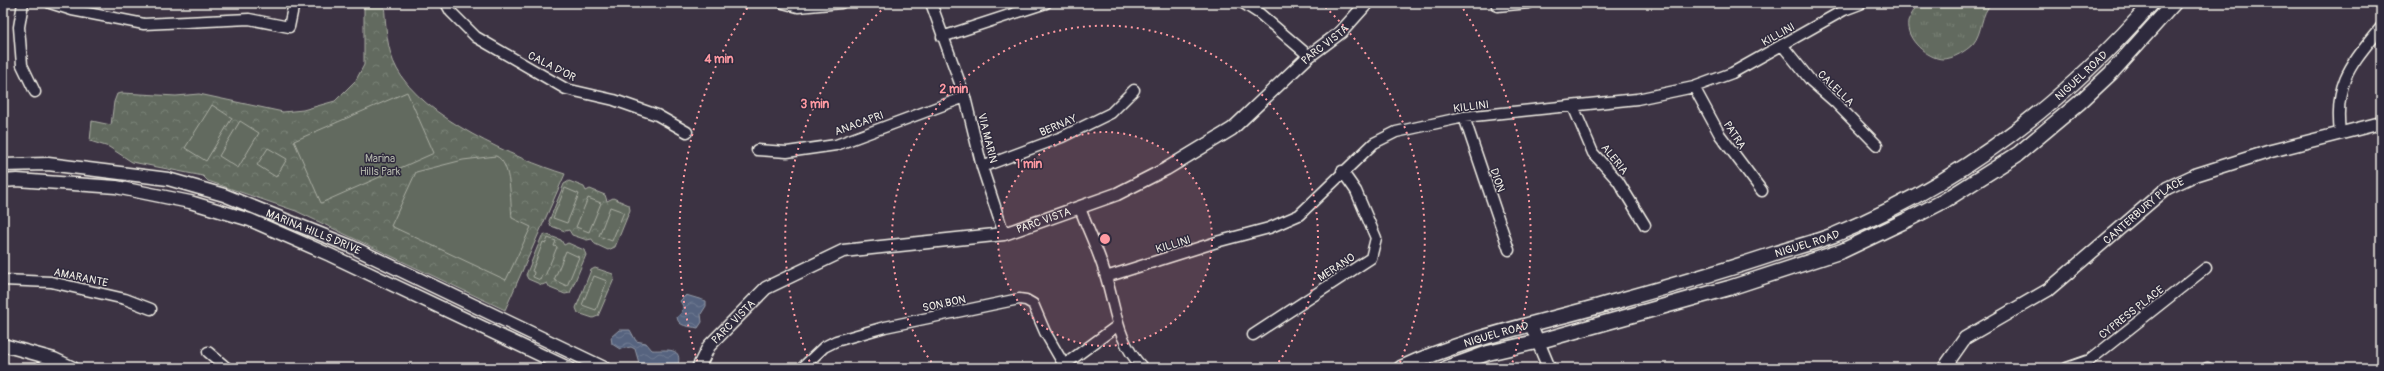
<svg xmlns="http://www.w3.org/2000/svg" width="2384" height="371" font-family="Pangolin,sans-serif">
	<style>
		.grass { fill: url(#grass-tufts); stroke: #abaea4 }
		.park { fill: url(#park-crowns); stroke: #abaea4 }
		.garden { fill: #626b5f; stroke: #abaea4 }
		.water { fill: url(#water-waves); stroke: #959ca9 }
		.lines { fill: none; stroke-linecap: round; stroke-linejoin: round }
		.minor-casing { stroke: #f4f1e8; stroke-width: 13 }
		.tertiary-casing { stroke: #f4f1e8; stroke-width: 15 }
		.secondary-casing { stroke: #f4f1e8; stroke-width: 17 }
		.minor { stroke: #2f2a3d; stroke-width: 10 }
		.tertiary { stroke: #2f2a3d; stroke-width: 12 }
		.secondary { stroke: #2f2a3d; stroke-width: 14 }
		.ring { fill: none; stroke: #ff9aa2; stroke-width: 2; stroke-dasharray: 2 4 }
		.labels { text-anchor: middle; stroke-width: 3; stroke-linejoin: round; paint-order: stroke }
		.street-label { font-size: 11px; fill: #f4f1e8; stroke: #2f2a3d }
		.park-label { font-size: 11px; fill: #b2b5aa; stroke: #2f2a3d }
		.centre { fill: #ff9aa2; stroke: #2f2a3d; stroke-width: 2 }
		.ring-label { font-size: 12px; text-anchor: middle; font-weight: bold; fill: #ff9aa2; stroke: #2f2a3d; stroke-width: 3; stroke-linejoin: round; paint-order: stroke }
	</style>
	<defs>
		<pattern id="grass-tufts" width="24" height="20" patternUnits="userSpaceOnUse"><rect width="24" height="20" fill="#626b5f"/><path d="M3 7l-1-3M5 7V3M7 7l1-3M15 17l-1-3M17 17v-4M19 17l1-3" fill="none" stroke="#798176"/></pattern>
		<pattern id="park-crowns" width="20" height="18" patternUnits="userSpaceOnUse"><rect width="20" height="18" fill="#626b5f"/><path d="M2 6a3 3 0 1 1 6 0M12 15a3 3 0 1 1 6 0" fill="none" stroke="#798176"/></pattern>
		<pattern id="water-waves" width="16" height="10" patternUnits="userSpaceOnUse"><rect width="16" height="10" fill="#56637f"/><path d="M0 5q4-4 8 0t8 0" fill="none" stroke="#6f7a91"/></pattern>
	</defs>
	<rect width="100%" height="100%" fill="#3c3343"/>
	<filter id="ink" filterUnits="userSpaceOnUse"><feTurbulence type="fractalNoise" baseFrequency=".025" numOctaves="2"/><feDisplacementMap in="SourceGraphic" scale="8" xChannelSelector="R" yChannelSelector="G"/><feConvolveMatrix kernelMatrix="1 2 1 2 8 2 1 2 1" color-interpolation-filters="sRGB"/></filter>
	<g filter="url(#ink)">
		<path class="grass" d="M1918,3H1992C1980,14 1983,32 1973,44C1966,51 1953,59 1943,59C1928,59 1905,39 1908,22C1910,16 1915,9 1918,3Z"/>
		<path class="park" d="M364,3H384C386,25 386,49 397,69C422,117 516,159 565,174L505,310L296,211L208,181L203,176L132,162L109,147L90,141L92,121L111,125L114,102L117,94L122,93L176,96L199,94L283,112L303,110L335,101L356,80L364,65Z
			M569,181L584,187L586,191L590,189L605,195L607,201L613,198L629,205L630,210L615,247L608,250L595,244L592,239L587,240L572,235L569,230L565,231L551,226L549,221L564,184Z
			M545,234L561,240L564,245L568,243L584,250L586,255L570,293L565,294L550,288L547,283L542,285L528,279L526,275L542,236Z
			M595,268L613,274L614,279L598,316L593,318L578,313L576,308L591,270Z"/>
		<path class="garden" d="M407,92L434,153L321,203L294,141Z
			M212,105L232,118L206,161L185,148Z
			M240,121L259,133L238,168L219,156Z
			M268,148L287,159L276,177L257,165Z
			M496,156C512,163 510,201 512,218L531,227L506,280L391,226L416,172L463,160Z
			M565,188L579,194L567,223L553,218Z
			M588,198L601,203L589,232L576,227Z
			M610,207L624,212L612,241L599,236Z
			M548,238L556,241L554,246L557,247L545,276L542,275L540,280L533,277L534,272L532,271L543,242L546,243Z
			M566,251L579,257L567,286L554,280Z
			M594,276L607,281L596,310L582,305Z"/>
		<path class="water" d="M686,295L706,301V306L701,314L702,322L698,328C689,326 678,327 677,317C683,313 685,307 680,301Z
			M619,330H630L636,341L646,343L652,350C665,351 685,345 677,368H656L652,364L644,366L639,363L635,349L631,347L620,349L612,344L611,337Z"/>
		<g class="lines">
			<g class="minor-casing">
				<path id="minor" d="M23,3L19,27L22,65L35,92
					M50,3L72,10L144,24L249,19L289,27L294,3
					M446,3L451,12L476,37L566,89L614,100L657,115L687,132
					M783,3L798,7L841,3
					M931,3L965,97L982,167L1004,234
					M1243,3L1260,14L1309,56
					M1497,6L1529,3
					M942,37L1046,3
					M1782,45L1811,81L1835,102L1877,145
					M1694,87L1720,135L1762,191
					M1573,106L1593,153L1618,181L1645,225
					M1464,117L1509,250
					M2340,133C2334,81 2351,65 2381,27
					M757,150L787,152L836,145L965,97
					M982,167L1062,137L1111,113L1134,90
					M1080,208C1088,231 1100,254 1106,277C1116,310 1117,342 1143,368
					M1106,277L1220,241L1269,228L1299,215L1374,143L1396,132L1464,117L1637,99L1694,87L1732,73L1844,10L1860,4
					M3,280L51,282L125,299L151,309
					M1253,335L1371,258L1376,238L1356,191L1342,171
					M208,352L227,368
					M802,368L824,347L836,341L885,327L1019,299L1026,300L1033,304L1045,332L1064,365
					M1060,368L1117,326
					M2067,368L2090,360L2206,268
					M2207,368H2208"/>
			</g>
			<g class="tertiary-casing">
				<g id="tertiary">
					<path id="s1" d="M3,165L48,164L168,179L224,195L350,246L604,368"/>
					<path d="M3,181L17,180L116,187L190,202L250,220L330,255L568,368"/>
					<path d="M1531,325L1549,368"/>
					<path d="M3,345L54,359L73,368"/>
					<path id="s2" d="M698,368L709,346L766,288L843,251L1004,234L1117,194L1166,169L1232,129L1309,56L1341,32L1367,3"/>
					<path id="s3" d="M1944,368L1965,338L2048,290L2167,188L2195,175L2271,151L2381,123"/>
				</g>
			</g>
			<g class="secondary-casing">
				<g id="secondary">
					<path id="s4" d="M1401,368C1470,336 1545,322 1617,301C1671,286 1724,271 1777,253C1796,247 1815,242 1834,235C1959,184 2063,104 2152,3"/>
					<path d="M1447,368L1488,353L1540,341L1729,288L1842,251L1909,219L1944,201L2018,154L2079,103L2111,73L2174,3"/>
				</g>
			</g>
			<use href="#minor" class="minor"/>
			<use href="#tertiary" class="tertiary"/>
			<use href="#secondary" class="secondary"/>
		</g>
	</g>
	<circle cx="1105" cy="239" r="107" fill="#ff9aa2" fill-opacity=".12"/>
	<g class="ring">
		<circle cx="1105" cy="239" r="107"/>
		<path d="M935 367A213 213 0 1 1 1275 367"/>
		<path d="M812 367A320 320 0 0 1 889 3M1321 3A320 320 0 0 1 1398 367"/>
		<path d="M699 367A426 426 0 0 1 750 4M1460 4A426 426 0 0 1 1511 367"/>
	</g>
	<g class="labels">
		<g class="street-label">
			<text transform="translate(1778 34) rotate(-29)" y="4">KILLINI</text>
			<text dy="4" stroke="none"><textPath href="#s2" startOffset="731">PARC VISTA</textPath></text>
			<text transform="translate(552 66) rotate(27)" y="4">CALA D'OR</text>
			<text dy="4" stroke="none"><textPath href="#s4" startOffset="749">NIGUEL ROAD</textPath></text>
			<text transform="translate(1836 88) rotate(44)" y="4">CALELLA</text>
			<text transform="translate(1471 106) rotate(-7)" y="4">KILLINI</text>
			<text transform="translate(859 123) rotate(-20)" y="4">ANACAPRI</text>
			<text transform="translate(1058 125) rotate(-23)" y="4">BERNAY</text>
			<text transform="translate(1735 135) rotate(57)" y="4">PATRA</text>
			<text transform="translate(988 138) rotate(76)" y="4">VIA MARIN</text>
			<text transform="translate(1615 159) rotate(51)" y="4">ALERIA</text>
			<text transform="translate(1498 180) rotate(71)" y="4">DION</text>
			<text dy="4" stroke="none"><textPath href="#s3" startOffset="257">CANTERBURY PLACE</textPath></text>
			<text dy="4" stroke="none"><textPath href="#s2" startOffset="395">PARC VISTA</textPath></text>
			<text dy="4" stroke="none"><textPath href="#s1" startOffset="321">MARINA HILLS DRIVE</textPath></text>
			<text dy="4" stroke="none"><textPath href="#s4" startOffset="425">NIGUEL ROAD</textPath></text>
			<text transform="translate(1173 244) rotate(-17)" y="4">KILLINI</text>
			<text transform="translate(1336 267) rotate(-33)" y="4">MERANO</text>
			<text transform="translate(81 277) rotate(12)" y="4">AMARANTE</text>
			<text transform="translate(944 303) rotate(-12)" y="4">SON BON</text>
			<text transform="translate(2131 312) rotate(-38)" y="4">CYPRESS PLACE</text>
			<text dy="4" stroke="none"><textPath href="#s2" startOffset="59">PARC VISTA</textPath></text>
			<text dy="4" stroke="none"><textPath href="#s4" startOffset="101">NIGUEL ROAD</textPath></text>
		</g>
		<g class="park-label">
			<text x="380" y="162">Marina<tspan x="380" dy="13">Hills Park</tspan></text>
		</g>
	</g>
	<circle cx="1105" cy="239" r="6" class="centre"/>
	<g class="ring-label">
		<text x="719" y="63">4 min</text>
		<text x="954" y="93">2 min</text>
		<text x="815" y="108">3 min</text>
		<text x="1029" y="168">1 min</text>
	</g>
	<rect width="2384" height="371" fill="none" stroke="#2f2a3d" stroke-width="16"/>
	<rect x="8" y="8" width="2368" height="355" fill="none" stroke="#f4f1e8" stroke-width="1.5" filter="url(#ink)"/>
</svg>
